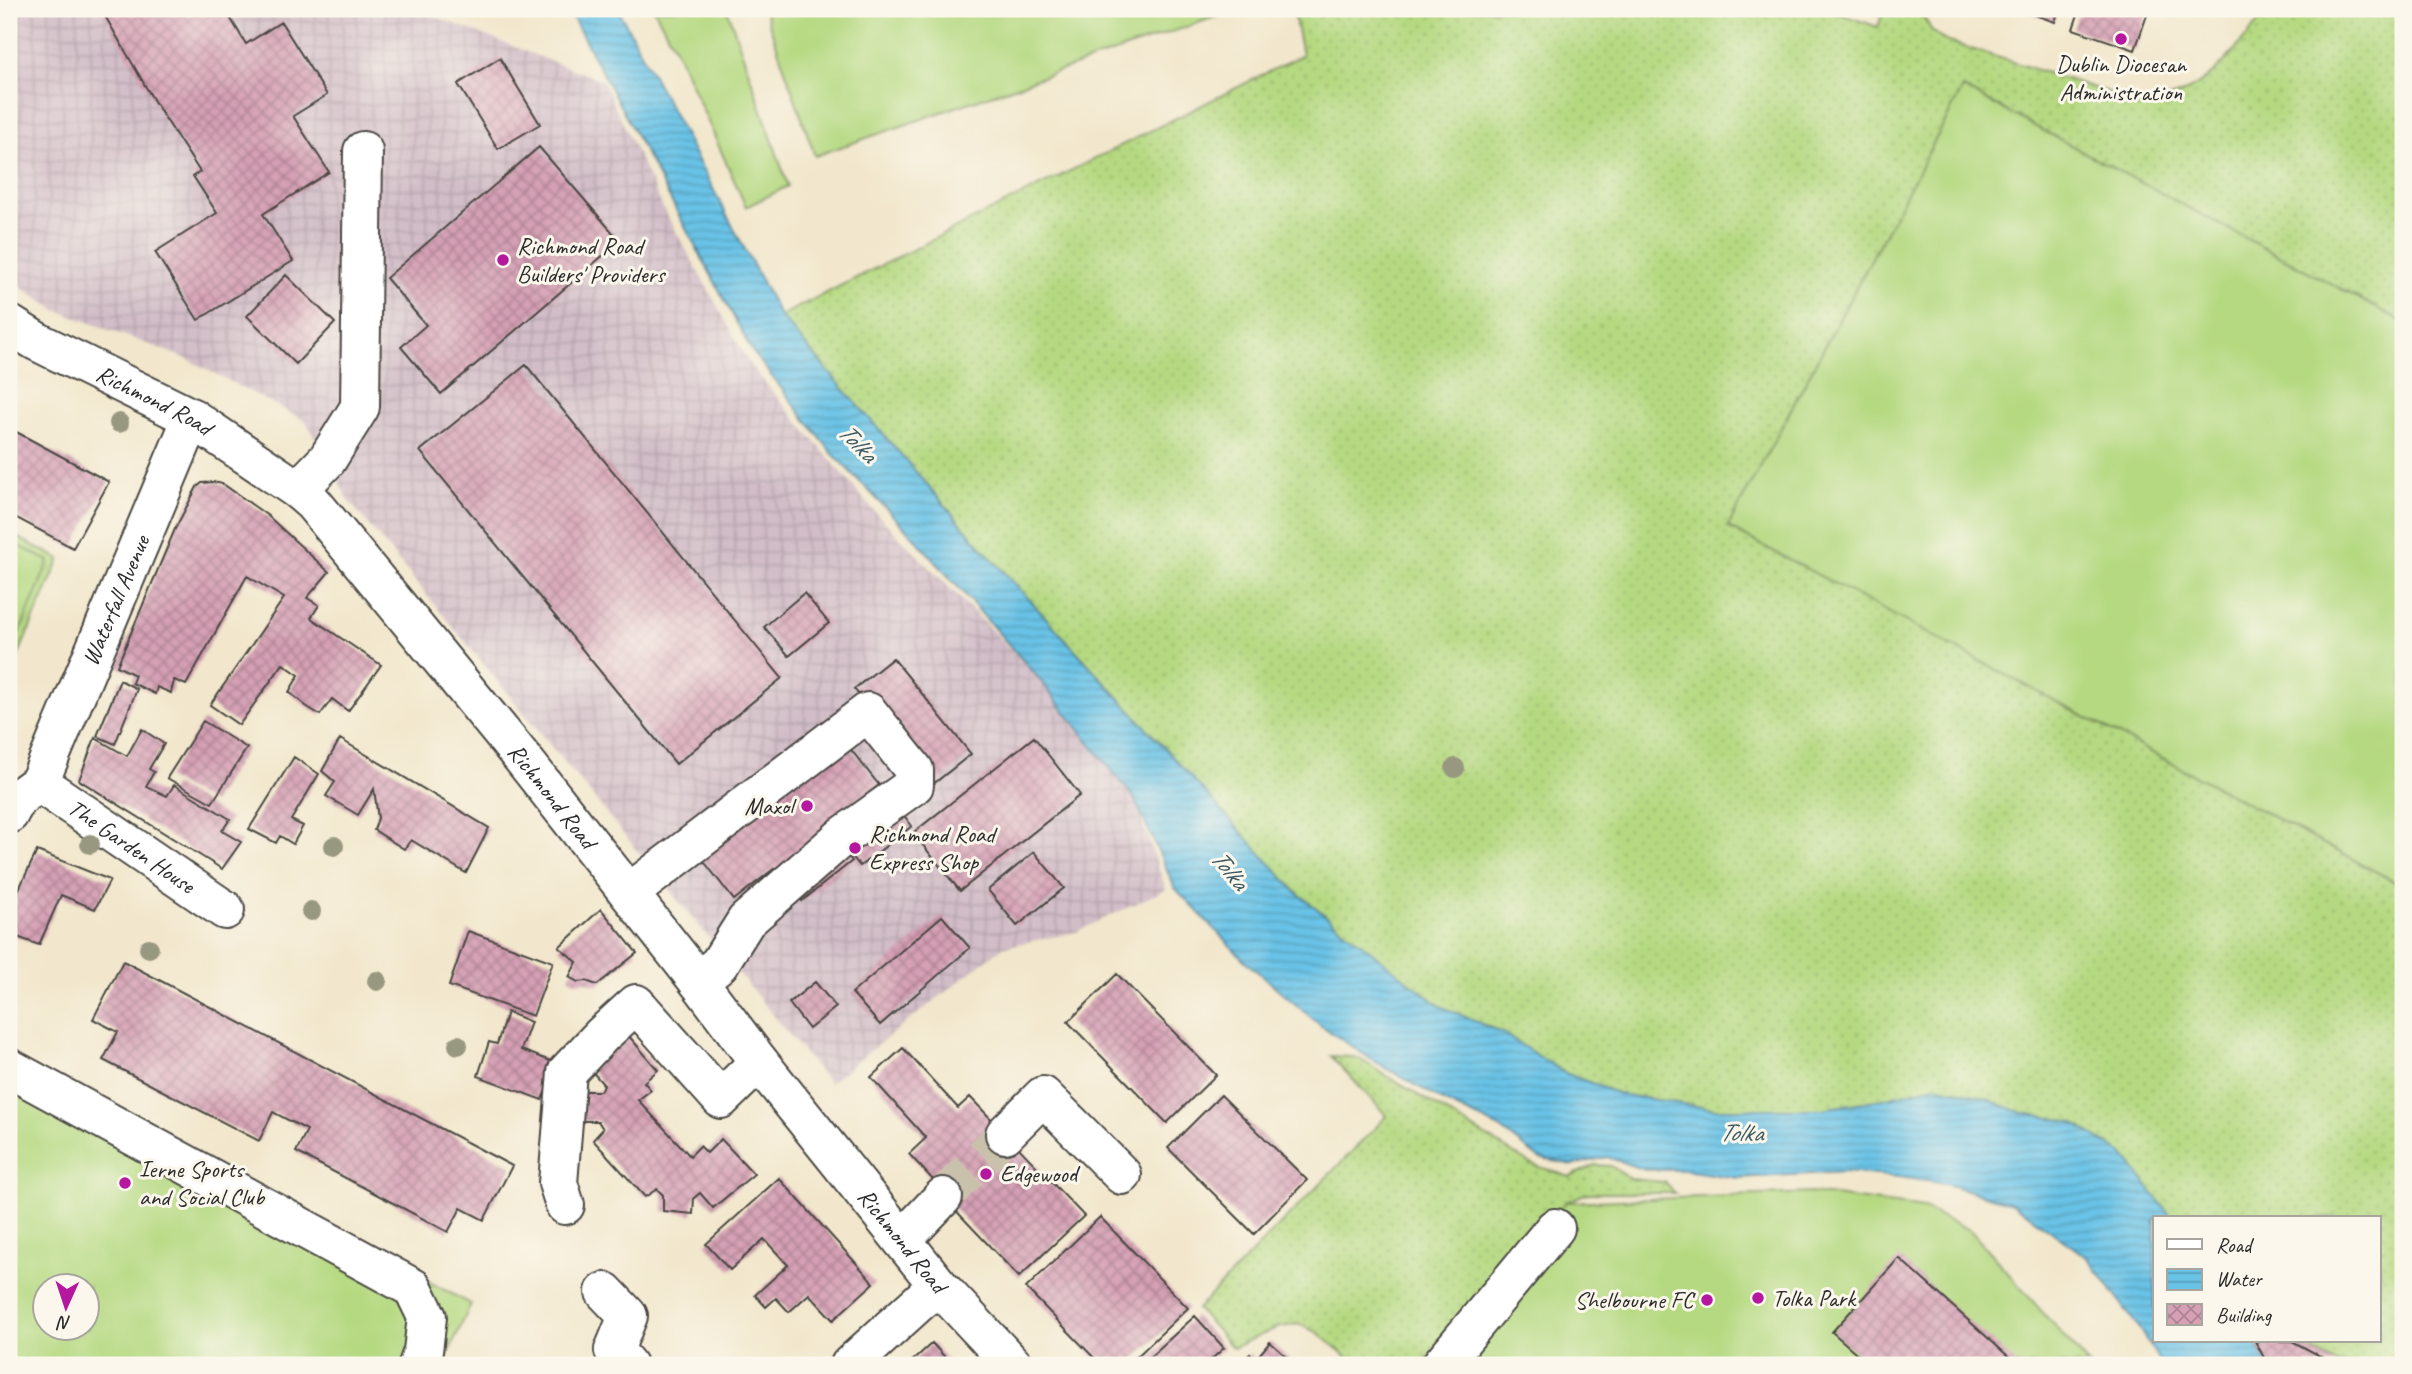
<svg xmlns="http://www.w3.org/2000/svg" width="2412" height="1374" font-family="Caveat,sans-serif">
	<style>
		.industrial { fill: url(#industrial-grid) }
		.grass { fill: url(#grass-dots); stroke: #708256; stroke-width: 2 }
		.park { fill: url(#park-tufts); stroke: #708256; stroke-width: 2 }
		.pitch { fill: #b5d981; stroke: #708256; stroke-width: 2; fill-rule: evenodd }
		.water { fill: url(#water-rules); stroke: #4a7789; stroke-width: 2 }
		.building { fill: url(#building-cross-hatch) }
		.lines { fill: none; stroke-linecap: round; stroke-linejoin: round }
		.minor-tunnel { stroke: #cac1ac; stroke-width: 38; stroke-dasharray: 38 19; stroke-linecap: butt }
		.minor-casing { stroke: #494743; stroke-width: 42 }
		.minor { stroke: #fff; stroke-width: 38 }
		.tree { fill: #98977f }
		.poi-dot { fill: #b5179e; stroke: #fbf7ec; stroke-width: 2.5 }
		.labels { text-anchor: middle; stroke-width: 6; stroke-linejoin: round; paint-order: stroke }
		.poi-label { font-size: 24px; fill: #2b2b2b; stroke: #fbf7ec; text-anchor: start }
		.street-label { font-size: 24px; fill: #2b2b2b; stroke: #fbf7ec }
		.water-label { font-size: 26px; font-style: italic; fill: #3e5963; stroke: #fbf7ec }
	</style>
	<defs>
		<pattern id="industrial-grid" width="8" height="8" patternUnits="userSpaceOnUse" patternTransform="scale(1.75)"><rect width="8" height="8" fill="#d2bdc7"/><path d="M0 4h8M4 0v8" fill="none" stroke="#b4a3ab"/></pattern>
		<pattern id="grass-dots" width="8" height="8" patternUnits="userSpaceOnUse" patternTransform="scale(1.75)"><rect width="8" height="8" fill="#b5d981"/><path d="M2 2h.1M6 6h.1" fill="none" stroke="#9cba70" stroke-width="1.8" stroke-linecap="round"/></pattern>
		<pattern id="park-tufts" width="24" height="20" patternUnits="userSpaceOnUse" patternTransform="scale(1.75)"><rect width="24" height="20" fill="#b5d981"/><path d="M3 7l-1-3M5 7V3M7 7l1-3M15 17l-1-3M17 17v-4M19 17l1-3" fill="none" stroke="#9cba70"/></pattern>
		<pattern id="water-rules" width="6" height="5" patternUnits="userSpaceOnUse" patternTransform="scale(1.75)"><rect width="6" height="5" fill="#69c3e7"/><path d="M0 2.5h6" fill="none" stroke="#579fbb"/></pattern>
		<pattern id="building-cross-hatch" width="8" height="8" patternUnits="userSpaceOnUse" patternTransform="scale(1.75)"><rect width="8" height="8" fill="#d6a0b5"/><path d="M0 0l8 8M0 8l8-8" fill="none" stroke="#ae8393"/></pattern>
	</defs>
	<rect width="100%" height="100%" fill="#fbf7ec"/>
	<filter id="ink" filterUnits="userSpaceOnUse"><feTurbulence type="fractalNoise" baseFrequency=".0143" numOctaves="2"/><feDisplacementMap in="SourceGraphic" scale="14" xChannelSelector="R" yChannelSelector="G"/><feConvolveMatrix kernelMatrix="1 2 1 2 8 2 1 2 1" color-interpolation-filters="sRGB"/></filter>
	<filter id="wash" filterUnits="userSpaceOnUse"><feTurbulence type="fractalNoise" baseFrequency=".00686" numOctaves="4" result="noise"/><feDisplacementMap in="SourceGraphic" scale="28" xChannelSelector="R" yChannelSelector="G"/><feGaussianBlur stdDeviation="1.57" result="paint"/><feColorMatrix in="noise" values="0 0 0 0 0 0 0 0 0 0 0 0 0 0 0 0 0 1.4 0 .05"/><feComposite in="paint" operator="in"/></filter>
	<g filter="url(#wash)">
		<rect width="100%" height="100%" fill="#f2e7cc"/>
		<path class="industrial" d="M9,9H423L426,13L603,81L663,208L750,365L874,511L1035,674L1134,798L1166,889L1076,932L1003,947L829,1083L349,501L306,421L185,358L56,310L9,279Z"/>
		<path class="grass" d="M1293,9H1826L1878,27L1884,9H1919L1932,31L1946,41L2123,97C2133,98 2145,102 2155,101C2207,95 2238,45 2269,9H2403V322L1963,88L1728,527L2403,886V1365H2339L2293,1341H2379V1218H2172L2124,1155L2072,1122L2019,1112L1979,1096L1935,1086L1883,1099L1823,1109H1714L1619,1094L1565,1073L1502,1033L1440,1006L1296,892L983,549L780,316L1302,55Z
			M1331,1056L1356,1057L1531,1164L1570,1177L1595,1165L1611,1166L1630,1179L1664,1182L1675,1193H1587L1566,1202L1496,1274L1422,1365H1357L1317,1332L1298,1324L1276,1328L1233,1348L1197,1309L1387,1116Z"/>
		<path class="park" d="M9,533L60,559L9,676Z"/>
		<path class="pitch" d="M654,9H727L788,186L746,207L676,50Z
			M764,9H1238L815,156Z
			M1963,88L2403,322V886L1728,527Z
			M9,541L49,561L20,632L9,627Z
			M9,1061L46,1079L471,1304L443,1365H9ZM46,1286H88V1328H46Z
			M1812,1193L1924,1208L1970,1230L2089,1365H1431L1566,1202Z"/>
		<path class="water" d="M568,9H618L780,316L983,549L1296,892L1440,1006L1502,1033L1565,1073L1619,1094L1714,1109H1822L1883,1099L1935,1086L1979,1096L2019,1112L2072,1122L2124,1155L2172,1218H2155V1341H2255L2268,1365H2162L2136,1324L2088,1258L2012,1203L1946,1184L1899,1177L1845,1172L1738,1178L1684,1170H1645L1607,1157L1573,1165L1539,1158L1500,1128L1447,1103L1372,1060L1320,1025L1244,960L1175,888L1134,798L1035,674L912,535L833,454L752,351Z"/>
		<g id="blocks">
			<path class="building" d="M101,9H225L246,44L281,22L327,95L293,116L329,172L263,214L293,261L198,320L155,252L217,213L193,176L200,172L154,101Z
				M2018,9H2059L2055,22Z
				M2080,9H2149L2135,50L2073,29Z
				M500,58L540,124L498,149L458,84Z
				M539,147L620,241L441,394L401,347L426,325L386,278Z
				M286,275L335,323L296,364L247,316Z
				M526,365L782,678L676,764L420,451Z
				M9,428L109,482L73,548L9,514Z
				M213,482L223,484L268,516L329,572L307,598L319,605L311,618L381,665L348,711L332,699L320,715L306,706L289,692L299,675L283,664L239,725L210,705L284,598L247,576L186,685L174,680L171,693L157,687L155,694L132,683L135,675L117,666L175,529L197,487L202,483Z
				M804,593L829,623L789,656L764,627Z
				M893,658L971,754L932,785L854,689Z
				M120,680L137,689L115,744L97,736Z
				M203,721L247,748L212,803L167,778Z
				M142,729L164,744L149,769L154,772L146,786L167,796L174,785L230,819L222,831L241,842L222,869L79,780L95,738L127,756Z
				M1034,737L1080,795L960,891L913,833Z
				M340,739L489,828L466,873L411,840L404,849L374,830L378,818L374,789L358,815L326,796L335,782L322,771Z
				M844,741L879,785L825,827L852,861L802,901L775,868L734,900L699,855Z
				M294,757L319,774L291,820L303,826L293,844L280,836L276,843L249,829Z
				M896,805L912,826L860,866L844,847Z
				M37,851L110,880L95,909L61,895L39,945L9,934V910Z
				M1034,852L1064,888L1017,926L988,890Z
				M601,909L637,953L597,985L586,981L578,982L569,977L577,962L559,947Z
				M942,916L970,948L880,1025L852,993Z
				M468,931L553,962L533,1016L449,986Z
				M123,961L512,1166L484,1220L461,1208L448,1232L296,1152L307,1130L273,1112L259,1141L103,1060L118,1032L93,1019Z
				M1117,974L1216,1075L1167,1123L1068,1022Z
				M815,982L836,1007L809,1029L789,1003Z
				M507,1012L531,1022L521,1050L556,1063L542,1100L478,1076L489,1042L497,1044Z
				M628,1035L658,1070L644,1082L651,1090L638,1100L690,1156L700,1146L707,1153L721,1139L754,1174L713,1208L700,1193L694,1198L693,1214L663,1211V1195L657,1189L645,1197L593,1140L603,1129L598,1121H581V1091H600L604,1085L590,1069Z
				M903,1048L958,1108L970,1097L1084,1216L1019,1277L943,1197L946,1194L909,1154L926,1138L871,1077Z
				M1221,1095L1307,1180L1254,1234L1168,1148Z
				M779,1178L874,1283L833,1320L809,1294L789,1312L776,1298L766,1307L755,1295L788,1265L764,1239L730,1270L706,1244Z
				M1100,1217L1188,1308L1128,1365H1101L1026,1288Z
				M1899,1258L2018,1365H1870L1832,1332Z
				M1195,1316L1224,1348L1205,1365H1141Z
				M2255,1341H2292L2337,1365H2268Z
				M1270,1342L1296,1365H1238L1250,1354L1255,1360Z
				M932,1343L952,1365H908Z"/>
		</g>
	</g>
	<g filter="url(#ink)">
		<use href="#blocks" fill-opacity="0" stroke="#494743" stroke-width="2"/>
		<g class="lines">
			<path class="minor-tunnel" d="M943,1197L1005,1134"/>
			<g class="minor-casing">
				<g id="minor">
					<path id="s1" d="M9,324L36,341L192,418L298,490L313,503L523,759L698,981L759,1062L938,1285L1013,1365"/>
					<path d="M298,490L327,460L360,407L363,151"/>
					<path id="s2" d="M39,783L192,418"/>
					<path id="s3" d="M39,783L225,910"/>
					<path d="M9,814L17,799L39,783"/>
					<path d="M629,893L868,712L914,770V785L843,836L746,921L719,964L698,981"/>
					<path d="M9,1068L413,1288L427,1317L423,1351L418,1365"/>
					<path d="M1005,1134L1043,1096L1122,1175"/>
					<path d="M565,1205L558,1183L567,1072L602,1035L636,1004L721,1099L759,1062"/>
					<path d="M902,1240L943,1197"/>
					<path d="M605,1292L628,1316L614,1350L627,1365"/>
					<path d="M850,1365L938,1285"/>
					<path d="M1441,1365L1555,1228"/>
				</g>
			</g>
			<use href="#minor" class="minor"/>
		</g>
		<g class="tree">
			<circle cx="119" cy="423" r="10"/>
			<circle cx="1455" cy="768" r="10"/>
			<circle cx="90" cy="844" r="10"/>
			<circle cx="334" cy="846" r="10"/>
			<circle cx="311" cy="911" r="10"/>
			<circle cx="149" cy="948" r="10"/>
			<circle cx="377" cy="981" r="10"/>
			<circle cx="458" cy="1045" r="10"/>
		</g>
	</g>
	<g class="poi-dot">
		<circle cx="2121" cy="39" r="7"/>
		<circle cx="503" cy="260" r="7"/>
		<circle cx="807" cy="806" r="7"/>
		<circle cx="855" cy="848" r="7"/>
		<circle cx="986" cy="1174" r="7"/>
		<circle cx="125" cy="1183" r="7"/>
		<circle cx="1758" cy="1298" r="7"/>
		<circle cx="1707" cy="1300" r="7"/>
	</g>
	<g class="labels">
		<g class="poi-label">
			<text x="2121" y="72" text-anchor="middle">Dublin Diocesan<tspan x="2121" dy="28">Administration</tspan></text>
			<text x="517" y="254">Richmond Road<tspan x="517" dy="28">Builders' Providers</tspan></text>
			<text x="793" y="814" text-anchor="end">Maxol</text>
			<text x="869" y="842">Richmond Road<tspan x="869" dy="28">Express Shop</tspan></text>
			<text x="139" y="1177">Ierne Sports<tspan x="139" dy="28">and Social Club</tspan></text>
			<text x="1000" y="1182">Edgewood</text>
			<text x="1772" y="1306">Tolka Park</text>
			<text x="1693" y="1308" text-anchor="end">Shelbourne FC</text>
		</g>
		<g class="street-label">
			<text dy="8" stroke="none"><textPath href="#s1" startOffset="164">Richmond Road</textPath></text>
			<text dy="8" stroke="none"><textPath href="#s2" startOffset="198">Waterfall Avenue</textPath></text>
			<text dy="8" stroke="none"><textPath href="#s1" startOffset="732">Richmond Road</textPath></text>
			<text dy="8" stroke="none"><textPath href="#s3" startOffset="112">The Garden House</textPath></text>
			<text dy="8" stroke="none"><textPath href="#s1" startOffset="1298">Richmond Road</textPath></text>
		</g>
		<g class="water-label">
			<text transform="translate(858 442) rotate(46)" y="9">Tolka</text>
			<text transform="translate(1230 869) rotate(51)" y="9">Tolka</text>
			<text transform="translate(1741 1132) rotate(1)" y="9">Tolka</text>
		</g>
	</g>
	<rect width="2412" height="1374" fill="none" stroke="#fbf7ec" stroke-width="35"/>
	<rect x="2153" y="1216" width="228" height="126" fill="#fbf7ec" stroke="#a8a59f" stroke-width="2"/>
	<rect x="2167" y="1239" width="35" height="10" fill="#ffffff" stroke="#a8a59f" stroke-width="2"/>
	<text x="2216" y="1252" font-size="21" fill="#2b2b2b">Road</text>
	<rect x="2167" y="1269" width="35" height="21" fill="url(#water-rules)" stroke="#a8a59f" stroke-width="2"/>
	<text x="2216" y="1286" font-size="21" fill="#2b2b2b">Water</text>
	<rect x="2167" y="1304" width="35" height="21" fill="url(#building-cross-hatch)" stroke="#a8a59f" stroke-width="2"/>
	<text x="2216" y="1322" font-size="21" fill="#2b2b2b">Building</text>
	<g transform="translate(66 1307) rotate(183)"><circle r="33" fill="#fbf7ec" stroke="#a8a59f" stroke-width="2"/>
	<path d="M0-5L12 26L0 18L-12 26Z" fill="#b5179e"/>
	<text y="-10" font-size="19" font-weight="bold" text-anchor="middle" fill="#2b2b2b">N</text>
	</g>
</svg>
